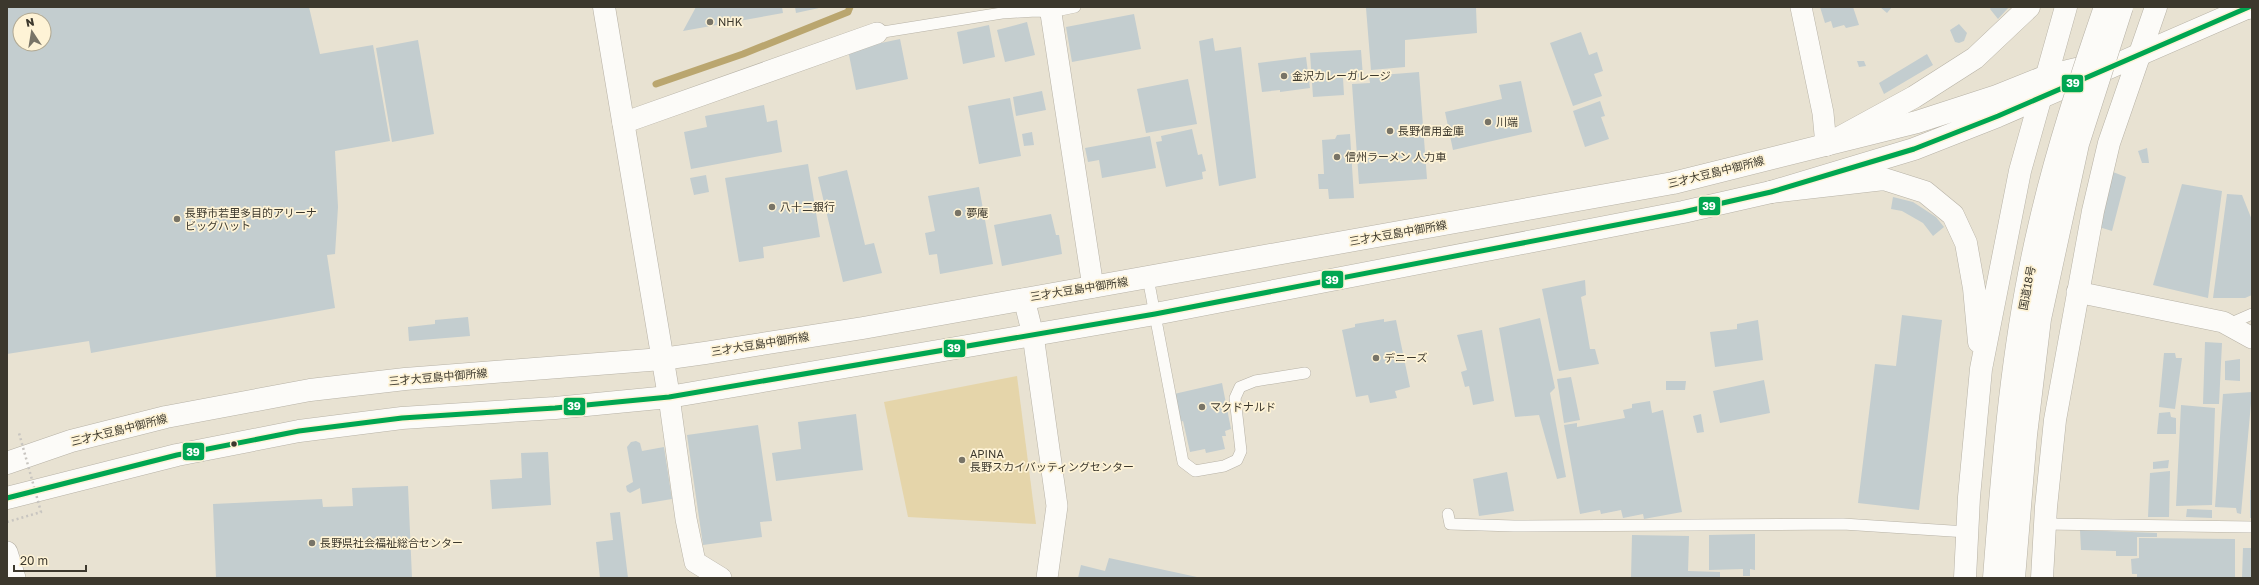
<svg xmlns="http://www.w3.org/2000/svg" width="2259" height="585" font-family="'Golos Text','Noto Sans JP',sans-serif">
	<style>
		.green { fill: #e5d5aa }
		.lines { fill: none; stroke-linecap: round; stroke-linejoin: round }
		.stream { stroke: #baa66f; stroke-width: 7 }
		.building { fill: #c3cdcf; fill-rule: evenodd }
		.service-casing { stroke: #b7b2a6; stroke-width: 12 }
		.minor-casing { stroke: #b7b2a6; stroke-width: 22 }
		.tertiary-casing { stroke: #b7b2a6; stroke-width: 23 }
		.secondary-casing { stroke: #b7b2a6; stroke-width: 23 }
		.trunk-casing { stroke: #b7b2a6; stroke-width: 23 }
		.service { stroke: #fcfbf8; stroke-width: 11 }
		.minor { stroke: #fcfbf8; stroke-width: 21 }
		.tertiary { stroke: #fcfbf8; stroke-width: 22 }
		.secondary { stroke: #fcfbf8; stroke-width: 22 }
		.trunk { stroke: #fcfbf8; stroke-width: 22 }
		.trunk-bridge-casing { stroke: #b7b2a6; stroke-width: 23; stroke-linecap: butt }
		.path-bridge { stroke: #c8c5c0; stroke-width: 2.5; stroke-dasharray: 2 3; stroke-linecap: butt }
		.trunk-bridge { stroke: #fcfbf8; stroke-width: 22 }
		.bus-1-casing { stroke: #fef3d6; stroke-width: 8 }
		.bus-1 { stroke: #00a651; stroke-width: 5 }
		.poi-dot { fill: #787467; stroke: #fef3d6; stroke-width: 1.5 }
		.bus-dot { fill: #3c382d; stroke: #fef3d6; stroke-width: 1.5 }
		.labels { text-anchor: middle; stroke-width: 3.5; stroke-linejoin: round; paint-order: stroke }
		.poi-label { font-size: 11px; fill: #3c382d; stroke: #fef3d6; text-anchor: start }
		.street-label { font-size: 11px; fill: #3c382d; stroke: #fef3d6 }
		.line-badge { stroke: #fef3d6; stroke-width: 1.5 }
		.badge-label { font-size: 11px; text-anchor: middle; font-weight: bold; fill: #fff }
	</style>
	<rect width="100%" height="100%" fill="#e8e2d2"/>
	<path class="green" d="M1017,376L1036,524L908,517L884,402Z"/>
	<g class="lines">
		<path class="stream" d="M656,84L743,54L848,12L850,7"/>
	</g>
	<path class="building" d="M7,7H309L320,54L373,45L390,141L335,151L338,207L335,254L327,255L335,308L91,353L89,341L7,354ZM20,20H44V44H20Z
		M696,7H782L783,13L683,31Z
		M795,7H819V8L796,13Z
		M1476,7L1477,33L1405,40V67L1371,70L1366,8Z
		M1820,7H1853L1859,25L1846,28L1844,25L1833,28L1831,21L1825,23Z
		M1880,7H1892L1887,13Z
		M1991,7H2009L1998,19L1990,9Z
		M1134,14L1141,49L1072,62L1066,27Z
		M1027,22L1035,55L1005,62L997,30Z
		M1959,24L1967,33L1964,41L1959,43L1955,42L1950,30Z
		M989,25L995,57L963,64L957,32Z
		M1581,32L1589,55L1597,52L1603,71L1594,74L1602,96L1573,106L1550,43Z
		M1213,38L1215,51L1241,47L1256,178L1219,186L1199,41Z
		M900,39L908,79L856,90L848,50Z
		M418,40L434,134L392,142L376,48Z
		M1361,50L1363,77L1343,78L1344,95L1313,97L1310,53Z
		M1927,54L1933,65L1884,94L1879,83Z
		M1306,57L1310,88L1280,92V90L1262,92L1258,63Z
		M1857,61H1864L1866,66L1859,67Z
		M1419,72L1427,179L1359,184L1352,84L1370,83L1369,76Z
		M1188,79L1197,124L1146,133L1137,89Z
		M1521,81L1532,132L1453,150L1445,112L1502,99L1499,85Z
		M1042,91L1046,110L1016,116L1013,97Z
		M1010,98L1021,156L979,164L968,106Z
		M1600,101L1605,116L1601,117L1609,139L1585,147L1573,111Z
		M764,105L767,122L777,120L782,152L691,169L684,132L707,127L705,116Z
		M1192,129L1198,155L1202,154L1206,171L1202,172L1203,179L1166,187L1156,142L1162,141L1161,136Z
		M1032,132L1034,145L1024,146L1022,134Z
		M1350,134L1354,198L1329,199L1328,189H1319L1318,174H1324L1322,140L1335,139L1337,135Z
		M1150,136L1156,168L1102,178L1099,160L1088,162L1085,148Z
		M2147,148L2149,163H2142L2138,151Z
		M808,164L820,237L763,247L764,258L739,262L725,178Z
		M847,170L865,245L874,243L882,273L843,282L818,177Z
		M2113,172L2126,177L2112,231L2099,227Z
		M706,175L709,192L694,195L690,178Z
		M2182,184L2222,191L2208,298L2153,285Z
		M979,187L993,264L940,274L937,254L929,255L925,233L935,231L928,196Z
		M2227,194L2242,195L2252,220V295L2245,298H2213Z
		M1893,197L1913,202L1936,217L1944,227L1933,236L1923,223L1902,211L1891,209Z
		M1051,214L1056,235H1059L1062,254L1002,266L994,225Z
		M1585,280L1586,295L1581,297L1590,349H1595L1599,364L1559,371L1542,289Z
		M1902,315L1942,320L1919,510L1858,503L1875,364L1896,366Z
		M468,317L470,336L409,341L408,327L435,324V320Z
		M1540,318L1555,388L1550,393L1566,477L1557,479L1539,415L1515,417L1499,328Z
		M1384,319V322L1396,320L1410,387L1395,391L1397,398L1370,403L1368,395L1356,397L1342,330L1355,327V324Z
		M1758,320L1763,360L1715,367L1710,332L1737,329V324Z
		M1482,330L1494,401L1473,405L1469,386L1465,387L1461,372L1467,370L1457,335Z
		M2205,342L2222,343L2219,404H2203Z
		M2164,353H2175L2176,358H2182L2175,409L2159,407Z
		M2240,359V381L2225,380V361Z
		M1571,377L1580,420L1564,423L1557,379Z
		M1764,380L1770,413L1720,423L1713,391Z
		M1666,381H1686L1685,390H1666Z
		M1222,383L1231,429L1225,431L1226,436H1222L1225,449L1206,453L1205,449L1190,452L1183,421L1180,422L1174,394Z
		M2252,392L2241,514L2237,513L2236,508L2215,507L2223,394Z
		M1650,401L1652,413L1663,410L1682,512L1644,519L1643,514L1623,518L1621,510L1601,514L1600,510L1580,514L1564,425L1577,423V427L1625,418L1623,410L1632,408V404Z
		M2181,405L2215,408L2212,505L2176,506Z
		M2170,412L2171,417L2176,418V434H2157L2159,413Z
		M856,414L863,470L776,481L772,453L801,449L798,422Z
		M1701,414L1704,432L1697,433L1693,416Z
		M758,425L772,521L760,522L762,537L703,545L687,435Z
		M636,441L640,443L642,451L664,447L672,499L642,504L640,488L630,493L627,491L626,486L633,482L627,447L631,442Z
		M548,452L551,505L492,509L490,480L522,478L521,453Z
		M2169,460L2168,468L2153,469V462Z
		M2170,471L2169,517H2148L2150,473Z
		M1507,472L1514,511L1479,516L1473,479Z
		M408,486L412,578H216L213,504L322,499L323,507L353,506L352,488Z
		M2250,490H2252V518H2250Z
		M2187,509L2212,510V518L2186,517Z
		M620,512L628,578H600L596,542L613,540L610,513Z
		M2080,530L2157,533V537H2137V556H2116V551L2081,550Z
		M1755,534V570L1750,569V576H1743V569L1709,570V535Z
		M1632,535L1689,536L1688,571L1720,572V578H1631Z
		M2139,538L2235,539V578H2137V574H2132L2131,559L2139,558Z
		M2243,548H2252V578H2242Z
		M1109,558L1197,577V578H1078L1081,565L1105,571Z"/>
	<g class="lines">
		<g class="service-casing">
			<path id="service" d="M877,33L1002,13L1036,11L1051,12L1075,7
				M1148,278L1183,462L1195,471L1224,466L1237,460L1241,451L1235,398L1240,387L1255,381L1305,373
				M2229,324L2252,314
				M1448,514L1450,524L1514,526L1843,524L1967,532
				M2044,524L2252,527"/>
		</g>
		<g class="minor-casing">
			<path id="minor" d="M1050,7L1093,287
				M1801,7L1823,113L1826,145
				M623,123L877,33
				M2077,292L2223,322L2252,338
				M1024,299L1033,335L1057,506L1047,578
				M669,397L686,519L695,562L721,578
				M7,552L15,578"/>
		</g>
		<g class="tertiary-casing">
			<path id="tertiary" d="M604,7L669,397"/>
		</g>
		<g class="secondary-casing">
			<path id="secondary" d="M7,463L71,441L166,417L310,390L405,379L662,359L705,353L863,328L1673,183L1917,122L1997,96L2047,76L2089,66
				M7,498L177,455L299,431L402,418L555,408L669,397L1155,314L1683,212L1771,192L1914,149L1998,116L2249,7"/>
		</g>
		<g class="trunk-casing">
			<path id="trunk" d="M2245,7L2248,8
				M1826,145L1914,97L1975,58L2029,7
				M1771,192L1884,179L1925,192L1953,215L1966,243L1974,288L1979,342
				M1965,578L1969,497L1981,369L2020,171L2066,7
				M2042,578L2046,507L2055,420L2093,211L2109,143L2156,7"/>
		</g>
		<use href="#service" class="service"/>
		<use href="#minor" class="minor"/>
		<use href="#tertiary" class="tertiary"/>
		<use href="#secondary" class="secondary"/>
		<use href="#trunk" class="trunk"/>
		<g class="trunk-bridge-casing">
			<path id="trunk-bridge" d="M1994,578C2003,460 2012,342 2039,227C2056,152 2080,80 2105,7
				M2014,578L2026,435L2040,319L2078,144L2122,7"/>
		</g>
		<path class="path-bridge" d="M7,522L41,512L19,433"/>
		<use href="#trunk-bridge" class="trunk-bridge"/>
		<g class="bus-1-casing">
			<path id="bus-1" d="M7,498L177,455L299,431L402,418L555,408L669,397L1155,314L1683,212L1771,192L1914,149L1998,116L2249,7"/>
		</g>
		<use href="#bus-1" class="bus-1"/>
	</g>
	<g class="poi-dot">
		<circle cx="710" cy="22" r="4"/>
		<circle cx="1284" cy="76" r="4"/>
		<circle cx="1488" cy="122" r="4"/>
		<circle cx="1390" cy="131" r="4"/>
		<circle cx="1337" cy="157" r="4"/>
		<circle cx="772" cy="207" r="4"/>
		<circle cx="958" cy="213" r="4"/>
		<circle cx="177" cy="219" r="4"/>
		<circle cx="1376" cy="358" r="4"/>
		<circle cx="1202" cy="407" r="4"/>
		<circle cx="962" cy="460" r="4"/>
		<circle cx="312" cy="543" r="4"/>
	</g>
	<circle class="bus-dot" cx="234" cy="444" r="3.5"/>
	<g class="labels">
		<g class="poi-label">
			<text x="718" y="26">NHK</text>
			<text x="1292" y="80">金沢カレーガレージ</text>
			<text x="1496" y="126">川端</text>
			<text x="1398" y="135">長野信用金庫</text>
			<text x="1345" y="161">信州ラーメン 人力車</text>
			<text x="780" y="211">八十二銀行</text>
			<text x="185" y="217">長野市若里多目的アリーナ<tspan x="185" dy="13">ビッグハット</tspan></text>
			<text x="966" y="217">夢庵</text>
			<text x="1384" y="362">デニーズ</text>
			<text x="1210" y="411">マクドナルド</text>
			<text x="970" y="458">APINA<tspan x="970" dy="13">長野スカイバッティングセンター</tspan></text>
			<text x="320" y="547">長野県社会福祉総合センター</text>
		</g>
		<g class="street-label">
			<text transform="translate(1716 172) rotate(-14)" y="4">三才大豆島中御所線</text>
			<text transform="translate(1398 233) rotate(-10)" y="4">三才大豆島中御所線</text>
			<text transform="translate(2027 288) rotate(-79)" y="4">国道18号</text>
			<text transform="translate(1079 289) rotate(-9)" y="4">三才大豆島中御所線</text>
			<text transform="translate(760 344) rotate(-9)" y="4">三才大豆島中御所線</text>
			<text transform="translate(438 377) rotate(-5)" y="4">三才大豆島中御所線</text>
			<text transform="translate(119 430) rotate(-14)" y="4">三才大豆島中御所線</text>
		</g>
	</g>
	<g class="line-badge">
		<rect x="2061" y="74" width="23" height="19" rx="4" fill="#00a651"/>
		<rect x="1698" y="196" width="23" height="20" rx="4" fill="#00a651"/>
		<rect x="1321" y="270" width="23" height="19" rx="4" fill="#00a651"/>
		<rect x="943" y="339" width="23" height="19" rx="4" fill="#00a651"/>
		<rect x="563" y="397" width="23" height="19" rx="4" fill="#00a651"/>
		<rect x="182" y="442" width="23" height="19" rx="4" fill="#00a651"/>
	</g>
	<g class="badge-label">
		<text x="2073" y="87">39</text>
		<text x="1709" y="210">39</text>
		<text x="1332" y="284">39</text>
		<text x="954" y="352">39</text>
		<text x="574" y="410">39</text>
		<text x="193" y="456">39</text>
	</g>
	<rect width="2259" height="585" fill="none" stroke="#3c382d" stroke-width="16"/>
	<g transform="translate(32 32) rotate(348)"><circle r="19" fill="#fef3d6" stroke="#b0a892"/>
	<path d="M0-3L7 15L0 10L-7 15Z" fill="#787467"/>
	<text y="-6" font-size="11" font-weight="bold" text-anchor="middle" fill="#3c382d">N</text>
	</g>
	<path d="M14 565v6h72v-6" fill="none" stroke="#3c382d" stroke-width="2"/>
	<text x="20" y="565" font-size="12" fill="#3c382d" stroke="#fef3d6" stroke-width="3" paint-order="stroke">20 m</text>
</svg>
